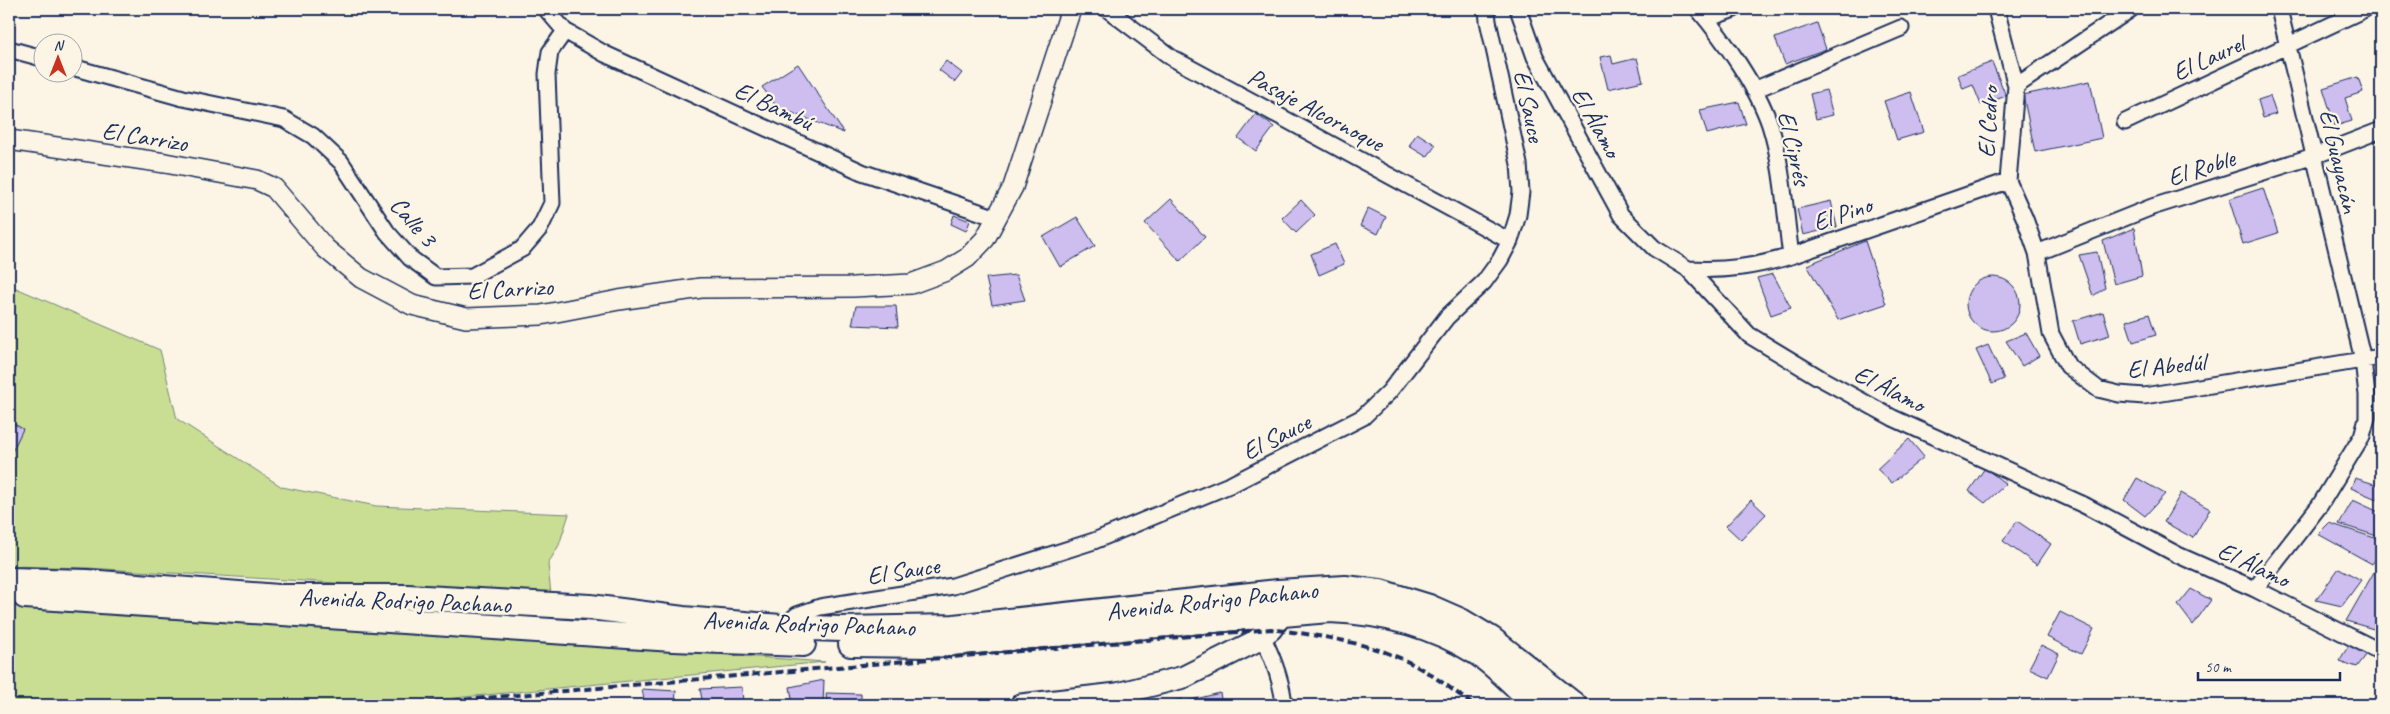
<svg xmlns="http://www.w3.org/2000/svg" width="2390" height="714" font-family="Caveat,sans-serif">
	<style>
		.green { fill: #c9de93; stroke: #728678 }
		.building { fill: #cebdef; stroke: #1b2f5e }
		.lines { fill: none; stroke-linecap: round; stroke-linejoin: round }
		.minor-casing { stroke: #1b2f5e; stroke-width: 19 }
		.tertiary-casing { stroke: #1b2f5e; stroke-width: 22 }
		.secondary-casing { stroke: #1b2f5e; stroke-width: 25 }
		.primary-casing { stroke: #1b2f5e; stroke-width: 28 }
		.minor { stroke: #fcf5e5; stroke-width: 15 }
		.tertiary { stroke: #fcf5e5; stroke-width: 19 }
		.secondary { stroke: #fcf5e5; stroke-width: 21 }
		.primary { stroke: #fcf5e5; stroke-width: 24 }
		.rail { stroke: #1b2f5e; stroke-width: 4; stroke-dasharray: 8 4; stroke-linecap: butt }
		.labels { text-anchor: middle; stroke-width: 4.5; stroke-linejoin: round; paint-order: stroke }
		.street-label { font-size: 25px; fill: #1b2f5e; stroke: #fcf5e5 }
	</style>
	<rect width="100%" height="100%" fill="#fcf5e5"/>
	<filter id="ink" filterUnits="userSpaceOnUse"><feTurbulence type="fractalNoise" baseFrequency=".02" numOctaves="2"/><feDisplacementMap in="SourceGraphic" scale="10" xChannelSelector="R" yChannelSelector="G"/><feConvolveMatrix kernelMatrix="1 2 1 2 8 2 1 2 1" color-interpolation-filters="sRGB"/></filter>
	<g filter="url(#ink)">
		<path class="green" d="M9,285L160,350L177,419L282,487L376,506L569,514L559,545L548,564L551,596L88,568L9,566Z
			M9,606L212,618L825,662L382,705H9Z"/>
		<path class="building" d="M1817,23L1826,49L1785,64L1775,38Z
			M1611,55L1613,64L1637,58L1643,81L1608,89L1600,57Z
			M946,61L962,73L955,82L939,70Z
			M1992,62L2006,96L1981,105L1973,85L1963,89L1958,75Z
			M798,64L844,133L777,107L762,87Z
			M2358,77L2363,92L2345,98L2352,121L2335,126L2323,88Z
			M2090,81L2102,138L2035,152L2023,95Z
			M1826,90L1833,115L1816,119L1810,94Z
			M1911,92L1924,132L1897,140L1884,101Z
			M2270,96L2276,114L2263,118L2258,100Z
			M1739,102L1746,124L1707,134L1700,110Z
			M1256,114L1274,127L1256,151L1238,138Z
			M1417,133L1436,145L1427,157L1409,146Z
			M2263,188L2278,233L2243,244L2229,199Z
			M1171,199L1205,237L1180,261L1145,223Z
			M1301,200L1315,215L1296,233L1282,218Z
			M1831,201L1837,227L1803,235L1797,209Z
			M1368,208L1386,217L1378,234L1360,226Z
			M954,215L970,221L966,231L951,224Z
			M1077,217L1095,246L1060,267L1043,237Z
			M2134,228L2142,276L2114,284L2103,241Z
			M1865,241L1886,304L1838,320L1807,265Z
			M1335,244L1344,264L1319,275L1311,254Z
			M2097,252L2105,288L2093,296L2079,255Z
			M1773,274L1791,308L1771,315L1757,278Z
			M1016,275L1025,300L992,305L986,278Z
			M1966 304a27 27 0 1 1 54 0a27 27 0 1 1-54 0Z
			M856,306H896L898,327L852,325Z
			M2103,312L2110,335L2080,344L2073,321Z
			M2149,314L2156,335L2133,342L2126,321Z
			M2026,333L2039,356L2022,366L2006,341Z
			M1988,345L2004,379L1992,384L1976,350Z
			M9,421L23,429L10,456L9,455Z
			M1909,439L1924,457L1892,483L1877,469Z
			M1985,468L2006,484L1985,503L1969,491Z
			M2137,478L2165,494L2145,516L2124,500Z
			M2355,478L2381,486V501L2351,488Z
			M2181,493L2210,509L2193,538L2164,522Z
			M1751,500L1766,514L1741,540L1726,526Z
			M2353,500L2381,513V532L2377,536L2339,524Z
			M2017,521L2051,544L2037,565L2003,541Z
			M2329,523L2381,540V552L2372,564L2318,534Z
			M2339,568L2361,580L2342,606L2316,600Z
			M2374,572L2381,575V620L2377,630L2346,621Z
			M2191,589L2211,600L2193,625L2178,605Z
			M2060,612L2094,629L2081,654L2047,637Z
			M2041,645L2059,654L2048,677L2029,668Z
			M2349,645L2367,654L2357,667L2339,661Z
			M824,680L823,705H793L790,687Z
			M742,687L743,705H703L700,689Z
			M642,689L676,691L675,705H645Z
			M826,693L861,694V705H827Z
			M1220,693L1222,705H1183V702Z
			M1182,699L1183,705H1153Z"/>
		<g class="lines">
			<g class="minor-casing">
				<path id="minor" d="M546,9L565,31L605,54L862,172L997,218
					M1107,9L1172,58L1510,241
					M1518,9L1535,57L1621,215L1654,248L1688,269L1749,335L1820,378L1893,418L2084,505L2178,555L2255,589L2381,652
					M1698,9C1724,40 1757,86 1770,125C1783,166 1785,213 1791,256
					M1996,9L2016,86L2008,181L2025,219L2037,253L2051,334L2068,366L2098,389L2119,394L2144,396L2381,357
					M1707,19L1734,9
					M9,49L42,58
					M72,67L183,98L284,119L313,136L341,162L387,232L410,258L436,277L472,276L522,249L540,228L552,203L547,74L550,52L565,31
					M2016,86L2131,9
					M1754,90L1901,28
					M2125,122L2365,9
					M2037,253L2152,207L2314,156L2381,130
					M1688,269C1726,271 1754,267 1791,256L2008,181
					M2255,589L2320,505L2362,436L2367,418V395L2363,360L2279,9
					M780,629L797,615L820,607L953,586L1094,541L1232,484L1363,417L1389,392L1447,317L1484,282L1500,260L1510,241L1518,215L1521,192L1519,164L1488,21L1487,9
					M1262,636C1273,658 1282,681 1284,705"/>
			</g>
			<g class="tertiary-casing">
				<path id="tertiary" d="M9,140L165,163L257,180L274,188L325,248L361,278L412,305L466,318L541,315L619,300L701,288L853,287L911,284L946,271L967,258L985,239L1013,187L1071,9"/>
			</g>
			<g class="secondary-casing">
				<path id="secondary" d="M1021,705L1117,694L1184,677L1256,641L1271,629L1283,613L1281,602"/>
			</g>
			<g class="primary-casing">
				<path id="primary" d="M9,580L87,582L278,597H407L590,607L683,619L781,627L841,629L954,627L1278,592L1345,588L1380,592L1429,607L1461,621L1491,639L1574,705
					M25,596L673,639L803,644
					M851,644L933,645L1329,610C1381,612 1431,624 1476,652C1497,665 1518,689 1537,705"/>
			</g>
			<use href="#minor" class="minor"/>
			<use href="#tertiary" class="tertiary"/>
			<use href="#secondary" class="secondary"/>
			<use href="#primary" class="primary"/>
			<path class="rail" d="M405,705L1271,629C1313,635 1363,641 1402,659C1427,670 1452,689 1473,705"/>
		</g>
	</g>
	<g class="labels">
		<g class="street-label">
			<text transform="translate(2208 57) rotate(-25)" y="9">El Laurel</text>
			<text transform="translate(774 105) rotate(25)" y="9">El Bambú</text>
			<text transform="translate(1530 106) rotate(78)" y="9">El Sauce</text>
			<text transform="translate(1316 109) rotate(28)" y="9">Pasaje Alcornoque</text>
			<text transform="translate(1597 122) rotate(61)" y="9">El Álamo</text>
			<text transform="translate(1987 122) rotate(-87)" y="9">El Cedro</text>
			<text transform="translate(145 136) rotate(9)" y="9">El Carrizo</text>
			<text transform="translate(1795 148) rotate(77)" y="9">El Ciprés</text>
			<text transform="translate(2340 161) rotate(77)" y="9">El Guayacán</text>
			<text transform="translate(2201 167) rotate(-18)" y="9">El Roble</text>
			<text transform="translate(1842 213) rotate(-19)" y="9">El Pino</text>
			<text transform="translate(414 221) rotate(49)" y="9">Calle 3</text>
			<text transform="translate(510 288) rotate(-3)" y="9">El Carrizo</text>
			<text transform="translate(2166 365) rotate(-6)" y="9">El Abedúl</text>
			<text transform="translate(1890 388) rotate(27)" y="9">El Álamo</text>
			<text transform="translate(1276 436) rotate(-27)" y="9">El Sauce</text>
			<text transform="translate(2254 564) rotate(25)" y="9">El Álamo</text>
			<text transform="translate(903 570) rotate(-9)" y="9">El Sauce</text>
			<text transform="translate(405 600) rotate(2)" y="9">Avenida Rodrigo Pachano</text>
			<text transform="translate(1212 600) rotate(-6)" y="9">Avenida Rodrigo Pachano</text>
			<text transform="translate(809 623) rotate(2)" y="9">Avenida Rodrigo Pachano</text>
		</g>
	</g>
	<rect width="2390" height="714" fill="none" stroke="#fcf5e5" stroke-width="30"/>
	<rect x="15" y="15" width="2360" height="684" fill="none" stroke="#1b2f5e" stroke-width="2" filter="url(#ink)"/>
	<g transform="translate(58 58)"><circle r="24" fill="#fcf5e5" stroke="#a2a6af"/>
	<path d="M0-4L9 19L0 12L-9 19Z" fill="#c8321e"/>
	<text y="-8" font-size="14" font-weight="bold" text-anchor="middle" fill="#1b2f5e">N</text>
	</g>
	<path d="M2198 672v8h142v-8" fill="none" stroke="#1b2f5e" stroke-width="2.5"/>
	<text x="2205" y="672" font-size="15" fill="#1b2f5e" stroke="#fcf5e5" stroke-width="4" paint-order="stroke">50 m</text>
</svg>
